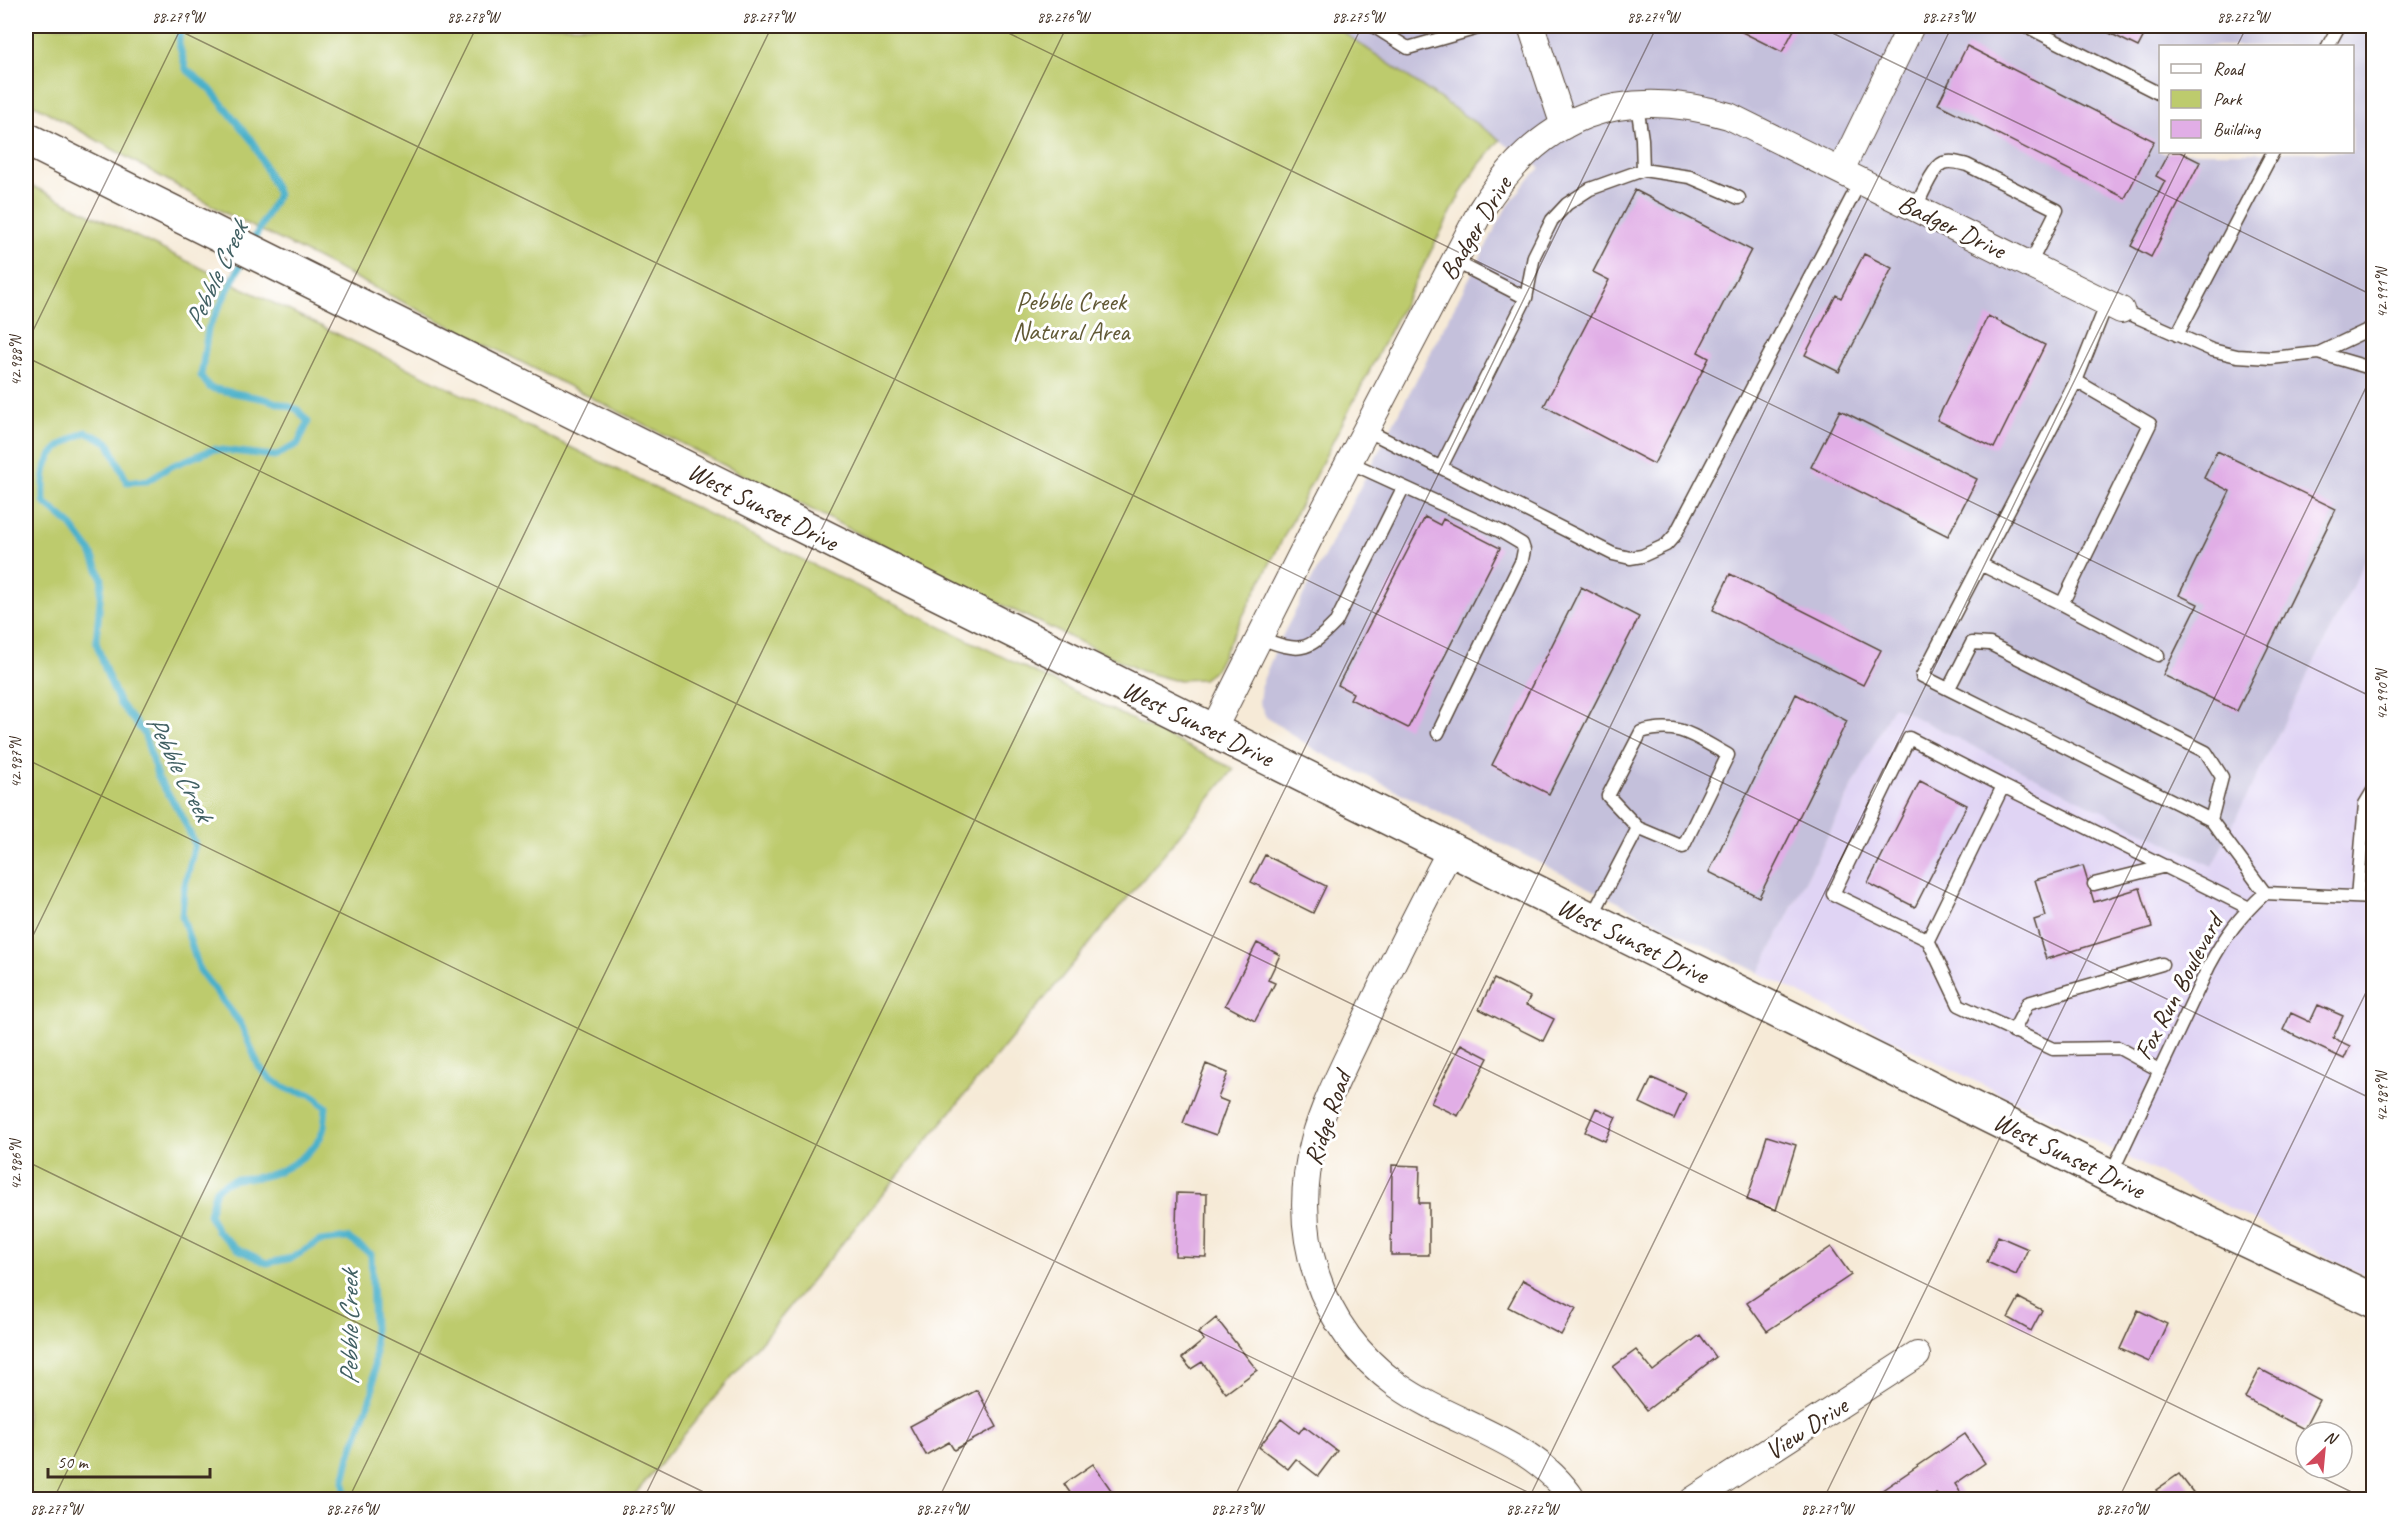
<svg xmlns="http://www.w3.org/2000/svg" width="2399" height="1525" font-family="Caveat,sans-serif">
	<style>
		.built { fill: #e0d4f4 }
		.industrial { fill: #c4c0db; fill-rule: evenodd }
		.green { fill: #bdcb6d; stroke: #7c7a46; stroke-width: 1.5 }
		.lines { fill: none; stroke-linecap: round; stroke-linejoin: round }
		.stream { stroke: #4ab0ca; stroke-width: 7 }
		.building { fill: #e1aee6 }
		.service-casing { stroke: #57473a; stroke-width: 15 }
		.minor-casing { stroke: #57473a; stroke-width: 28 }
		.secondary-casing { stroke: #57473a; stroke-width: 36 }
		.service { stroke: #fff; stroke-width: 12 }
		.minor { stroke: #fff; stroke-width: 26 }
		.secondary { stroke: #fff; stroke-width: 33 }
		.ticks { fill: none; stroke: #3b2a1e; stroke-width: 1.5; stroke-opacity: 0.45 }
		.labels { text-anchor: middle; stroke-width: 6; stroke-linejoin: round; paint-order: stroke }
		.street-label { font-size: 26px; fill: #3b2a1e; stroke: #fff }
		.park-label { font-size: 26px; fill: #625a36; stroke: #fff }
		.water-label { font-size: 27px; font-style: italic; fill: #416063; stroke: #fff }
		.neatline { fill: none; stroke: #3b2a1e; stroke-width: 2 }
		.ticks-label { font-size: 15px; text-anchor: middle; fill: #3b2a1e }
	</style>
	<rect width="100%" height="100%" fill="#fff"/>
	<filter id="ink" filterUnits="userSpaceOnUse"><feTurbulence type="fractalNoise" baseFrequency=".0167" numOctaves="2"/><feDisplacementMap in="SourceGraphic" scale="12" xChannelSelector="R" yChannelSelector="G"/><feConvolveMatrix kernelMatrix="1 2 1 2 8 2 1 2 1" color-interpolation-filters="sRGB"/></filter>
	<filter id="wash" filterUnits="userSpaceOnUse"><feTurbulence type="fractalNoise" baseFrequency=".008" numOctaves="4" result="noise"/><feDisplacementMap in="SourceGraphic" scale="24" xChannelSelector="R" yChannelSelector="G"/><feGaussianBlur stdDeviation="1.35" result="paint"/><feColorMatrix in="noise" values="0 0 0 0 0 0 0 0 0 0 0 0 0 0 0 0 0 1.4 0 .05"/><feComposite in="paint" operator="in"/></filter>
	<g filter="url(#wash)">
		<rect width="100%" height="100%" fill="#f6ead7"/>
		<path class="built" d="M2373,545V1280L1759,973L1893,706L2212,865Z"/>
		<path class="industrial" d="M1334,26H2373V545L2212,866L1893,706L1759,973L1315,750L1266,717L1259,702L1261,685L1277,646L1505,210L1526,182L1540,168ZM2160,46H2352V152H2160Z"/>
		<path class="green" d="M26,26H1334L1500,140L1479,165L1461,193L1215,670L1203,679L1174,680L1141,671L954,582L281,240L234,218L26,100Z
			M26,183L1234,769L631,1499H26Z"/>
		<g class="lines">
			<path class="stream" d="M180,26L179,44L186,69L210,89L253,142L278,194L253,241
				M245,256L208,329L201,376L210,388L265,399L297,409L308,422L298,444L275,456L214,449L169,467L147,481L127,482L108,442L86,432C47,450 43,459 44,502L70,524L91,552L102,579L96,642L107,674L120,704L144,733L158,778L181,814L195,844L184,889L182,916L200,971L241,1024L259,1067L272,1080L290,1090L311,1094L326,1107C325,1114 325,1124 323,1131C315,1154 283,1173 260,1177C237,1180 237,1175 216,1189L209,1214L217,1231L236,1248L267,1263L292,1258L320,1241L348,1238L371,1254L375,1353L373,1391L350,1455L344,1481L346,1500"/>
		</g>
		<g id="blocks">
			<path class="building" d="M1730,26H1796L1782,52Z
				M2095,26H2149L2138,47Z
				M1967,46L2154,141L2125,198L1938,104Z
				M2169,152H2180L2200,162L2151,257L2131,246L2165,181L2156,176Z
				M1635,190L1751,250L1698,352L1709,358L1654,464L1544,406L1609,280L1593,272Z
				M1864,254L1892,268L1839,372L1805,355L1836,295L1841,298Z
				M1988,316L2045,345L1994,448L1937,420Z
				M1840,410L1977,479L1948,536L1811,467Z
				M2217,451L2336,509L2237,711L2163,675L2198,604L2179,595L2230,491L2204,478Z
				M1425,517L1440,525L1443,519L1500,548L1408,728L1350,699L1353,693L1338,685Z
				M1730,574L1881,650L1863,685L1713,610Z
				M1581,587L1639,617L1549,794L1492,765Z
				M1796,694L1847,721L1759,897L1709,872Z
				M1920,781L1967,805L1915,907L1868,883Z
				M1265,855L1326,886L1313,913L1251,882Z
				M2083,866L2094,902L2140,888L2152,927L2046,959L2034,920L2046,916L2035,880Z
				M1257,943L1280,955L1268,980L1275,983L1255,1021L1225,1005Z
				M1494,979L1530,997L1526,1005L1554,1019L1543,1041L1479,1009Z
				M2318,1005L2343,1016L2333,1038L2350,1046L2344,1059L2283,1030L2291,1013L2310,1022Z
				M1461,1044L1488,1058L1458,1116L1431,1103Z
				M1206,1064L1228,1073L1218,1098L1228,1102L1216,1135L1183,1123Z
				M1652,1078L1686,1093L1674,1119L1640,1103Z
				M1596,1108L1616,1117L1605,1141L1585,1132Z
				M1767,1136L1796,1145L1776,1210L1747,1200Z
				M1392,1165L1420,1166L1419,1203H1429V1255H1391Z
				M1177,1193L1207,1194L1206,1257L1175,1256Z
				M1998,1236L2028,1249L2016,1275L1987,1262Z
				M1831,1247L1851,1275L1767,1331L1747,1303Z
				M1523,1280L1576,1308L1561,1335L1508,1307Z
				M2019,1298L2042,1310L2031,1331L2008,1318Z
				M2138,1310L2167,1324L2149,1362L2120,1349Z
				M1216,1318L1257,1370L1226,1393L1202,1362L1191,1369L1182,1358L1204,1340L1198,1333Z
				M1700,1335L1716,1357L1647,1410L1613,1367L1636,1350L1653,1371Z
				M2260,1369L2319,1400L2304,1429L2245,1398Z
				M977,1390L997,1427L954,1450L949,1442L926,1455L910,1426Z
				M1281,1419L1299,1433L1304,1426L1337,1451L1318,1476L1296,1459L1288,1469L1259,1447Z
				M1965,1434L1985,1463L1955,1484L1964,1498L1961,1500H1941L1936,1493L1927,1500H1882L1878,1493Z
				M1093,1464L1118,1500H1075L1064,1484Z
				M2179,1474L2195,1495L2189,1500H2163L2156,1490Z"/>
		</g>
	</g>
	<g filter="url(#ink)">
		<use href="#blocks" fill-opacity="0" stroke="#57473a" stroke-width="1.5"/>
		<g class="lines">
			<g class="service-casing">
				<path id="service" d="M1373,26L1408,48L1485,26
					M2026,26L2160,94
					M2328,46L2339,26
					M1643,170L1690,177L1739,198
					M1916,207C1921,197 1933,167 1943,163C1951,160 1959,163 1967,165L2057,210L2030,264
					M1454,261L1526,298
					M2107,303L2076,381L1922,676L2211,820L2265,893
					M2121,310L2212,350L2237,356L2271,358L2319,353L2374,369
					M2177,335L2273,152
					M2319,353L2374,327
					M1366,430L1613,554L1630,558L1642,556L1666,545L1675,535L1861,180
					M1349,462L1500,531L1522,544L1524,550L1522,560L1438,733
					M1441,467L1526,298L1534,256L1552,220L1567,204L1590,189L1643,170L1642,139L1637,105
					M1980,564L2062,604L2150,424L2076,381
					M2062,604L2158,655
					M1259,638C1300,652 1305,654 1336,622L1403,488
					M1949,688L1972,643L1990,644L2206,752L2222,777L2211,820
					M2094,884L2166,866
					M2357,897L2365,804L2374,789
					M1591,918L1638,828L1608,796L1641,732C1680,721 1695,737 1728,755L1683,847L1638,828
					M1928,940L1833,894L1909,738L2003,786
					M2013,1032L2028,1003L2162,964
					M2159,1070L2119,1048L2053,1049L1959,1005L1928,940L2003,786L2249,908
					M2110,1176L2209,966C2225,936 2240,916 2265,893L2374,898"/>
			</g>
			<g class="minor-casing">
				<path id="minor" d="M1531,26L1564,126
					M1841,170L1911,26
					M1213,730L1315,527L1481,210C1540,115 1620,84 1729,116L2121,310
					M1451,849C1420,908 1390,967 1362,1027C1345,1064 1325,1101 1314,1140C1289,1232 1318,1327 1397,1385C1454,1426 1533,1438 1573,1500
					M1693,1500L1917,1355"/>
			</g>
			<g class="secondary-casing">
				<path id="secondary" d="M26,139L1591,919L2110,1176L2374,1301"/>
			</g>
			<use href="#service" class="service"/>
			<use href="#minor" class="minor"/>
			<use href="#secondary" class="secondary"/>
		</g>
	</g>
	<path class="ticks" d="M170,26L2374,1100M994,26L2374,698M1818,26L2374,296M2237,46L2247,26M26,345L182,26M26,357L2368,1500M26,759L1544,1500M26,950L477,26M26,1161L720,1500M53,1500L772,26M348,1500L1067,26M643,1500L1362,26M938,1500L1657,26M1233,1500L1952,26M1528,1500L2186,152M1823,1500L2374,371M2118,1500L2374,976"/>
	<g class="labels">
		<g class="street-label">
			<text transform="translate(1952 226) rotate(26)" y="9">Badger Drive</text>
			<text transform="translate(1475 228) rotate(-59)" y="9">Badger Drive</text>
			<text transform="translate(763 506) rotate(27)" y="9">West Sunset Drive</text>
			<text transform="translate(1198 723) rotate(26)" y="9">West Sunset Drive</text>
			<text transform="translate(1633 940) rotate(26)" y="9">West Sunset Drive</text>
			<text transform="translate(2178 987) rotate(-62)" y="9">Fox Run Boulevard</text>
			<text transform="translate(1327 1118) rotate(-71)" y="9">Ridge Road</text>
			<text transform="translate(2069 1155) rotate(26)" y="9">West Sunset Drive</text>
			<text transform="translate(1806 1428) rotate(-33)" y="9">View Drive</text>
		</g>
		<g class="park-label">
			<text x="1071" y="310">Pebble Creek<tspan x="1071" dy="30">Natural Area</tspan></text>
		</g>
		<g class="water-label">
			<text transform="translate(216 275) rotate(-65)" y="9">Pebble Creek</text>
			<text transform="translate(180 768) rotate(63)" y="9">Pebble Creek</text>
			<text transform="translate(349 1328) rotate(-90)" y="9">Pebble Creek</text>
		</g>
	</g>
	<rect width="2399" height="1525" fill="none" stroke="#fff" stroke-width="66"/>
	<rect x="2159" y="45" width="195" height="108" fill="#ffffff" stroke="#b1aaa5" stroke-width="1.5"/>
	<rect x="2171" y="64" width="30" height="9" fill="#ffffff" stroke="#b1aaa5" stroke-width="1.5"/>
	<text x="2213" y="75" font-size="18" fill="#3b2a1e">Road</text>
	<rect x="2171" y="90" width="30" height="18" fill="#bdcb6d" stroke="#b1aaa5" stroke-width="1.5"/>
	<text x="2213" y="105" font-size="18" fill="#3b2a1e">Park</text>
	<rect x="2171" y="120" width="30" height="18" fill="#e1aee6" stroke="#b1aaa5" stroke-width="1.5"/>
	<text x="2213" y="135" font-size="18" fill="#3b2a1e">Building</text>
	<g transform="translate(2324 1450) rotate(26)"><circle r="28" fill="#ffffff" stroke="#b1aaa5" stroke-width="1.5"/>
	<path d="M0-4.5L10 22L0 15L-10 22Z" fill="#d1495b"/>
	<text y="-9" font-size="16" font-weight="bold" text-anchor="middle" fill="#3b2a1e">N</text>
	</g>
	<path d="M48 1468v9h162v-9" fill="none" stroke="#3b2a1e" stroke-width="3"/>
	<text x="57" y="1468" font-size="18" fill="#3b2a1e" stroke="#ffffff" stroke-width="4.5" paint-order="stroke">50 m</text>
	<rect x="33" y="33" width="2333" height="1459" class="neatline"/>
	<g class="ticks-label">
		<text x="178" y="22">88.279°W</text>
		<text x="473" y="22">88.278°W</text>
		<text x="768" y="22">88.277°W</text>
		<text x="1063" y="22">88.276°W</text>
		<text x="1358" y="22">88.275°W</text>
		<text x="1653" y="22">88.274°W</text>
		<text x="1948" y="22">88.273°W</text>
		<text x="2243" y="22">88.272°W</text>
		<text transform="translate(2382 293) rotate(-90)" y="5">42.991°N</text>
		<text transform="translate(16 361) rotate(-90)" y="5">42.988°N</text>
		<text transform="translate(2382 695) rotate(-90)" y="5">42.990°N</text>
		<text transform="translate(16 763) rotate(-90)" y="5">42.987°N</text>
		<text transform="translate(2382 1097) rotate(-90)" y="5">42.989°N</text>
		<text transform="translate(16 1165) rotate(-90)" y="5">42.986°N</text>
		<text x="56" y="1514">88.277°W</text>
		<text x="352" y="1514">88.276°W</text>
		<text x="647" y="1514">88.275°W</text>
		<text x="942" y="1514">88.274°W</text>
		<text x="1237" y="1514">88.273°W</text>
		<text x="1532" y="1514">88.272°W</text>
		<text x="1827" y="1514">88.271°W</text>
		<text x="2122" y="1514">88.270°W</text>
	</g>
</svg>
